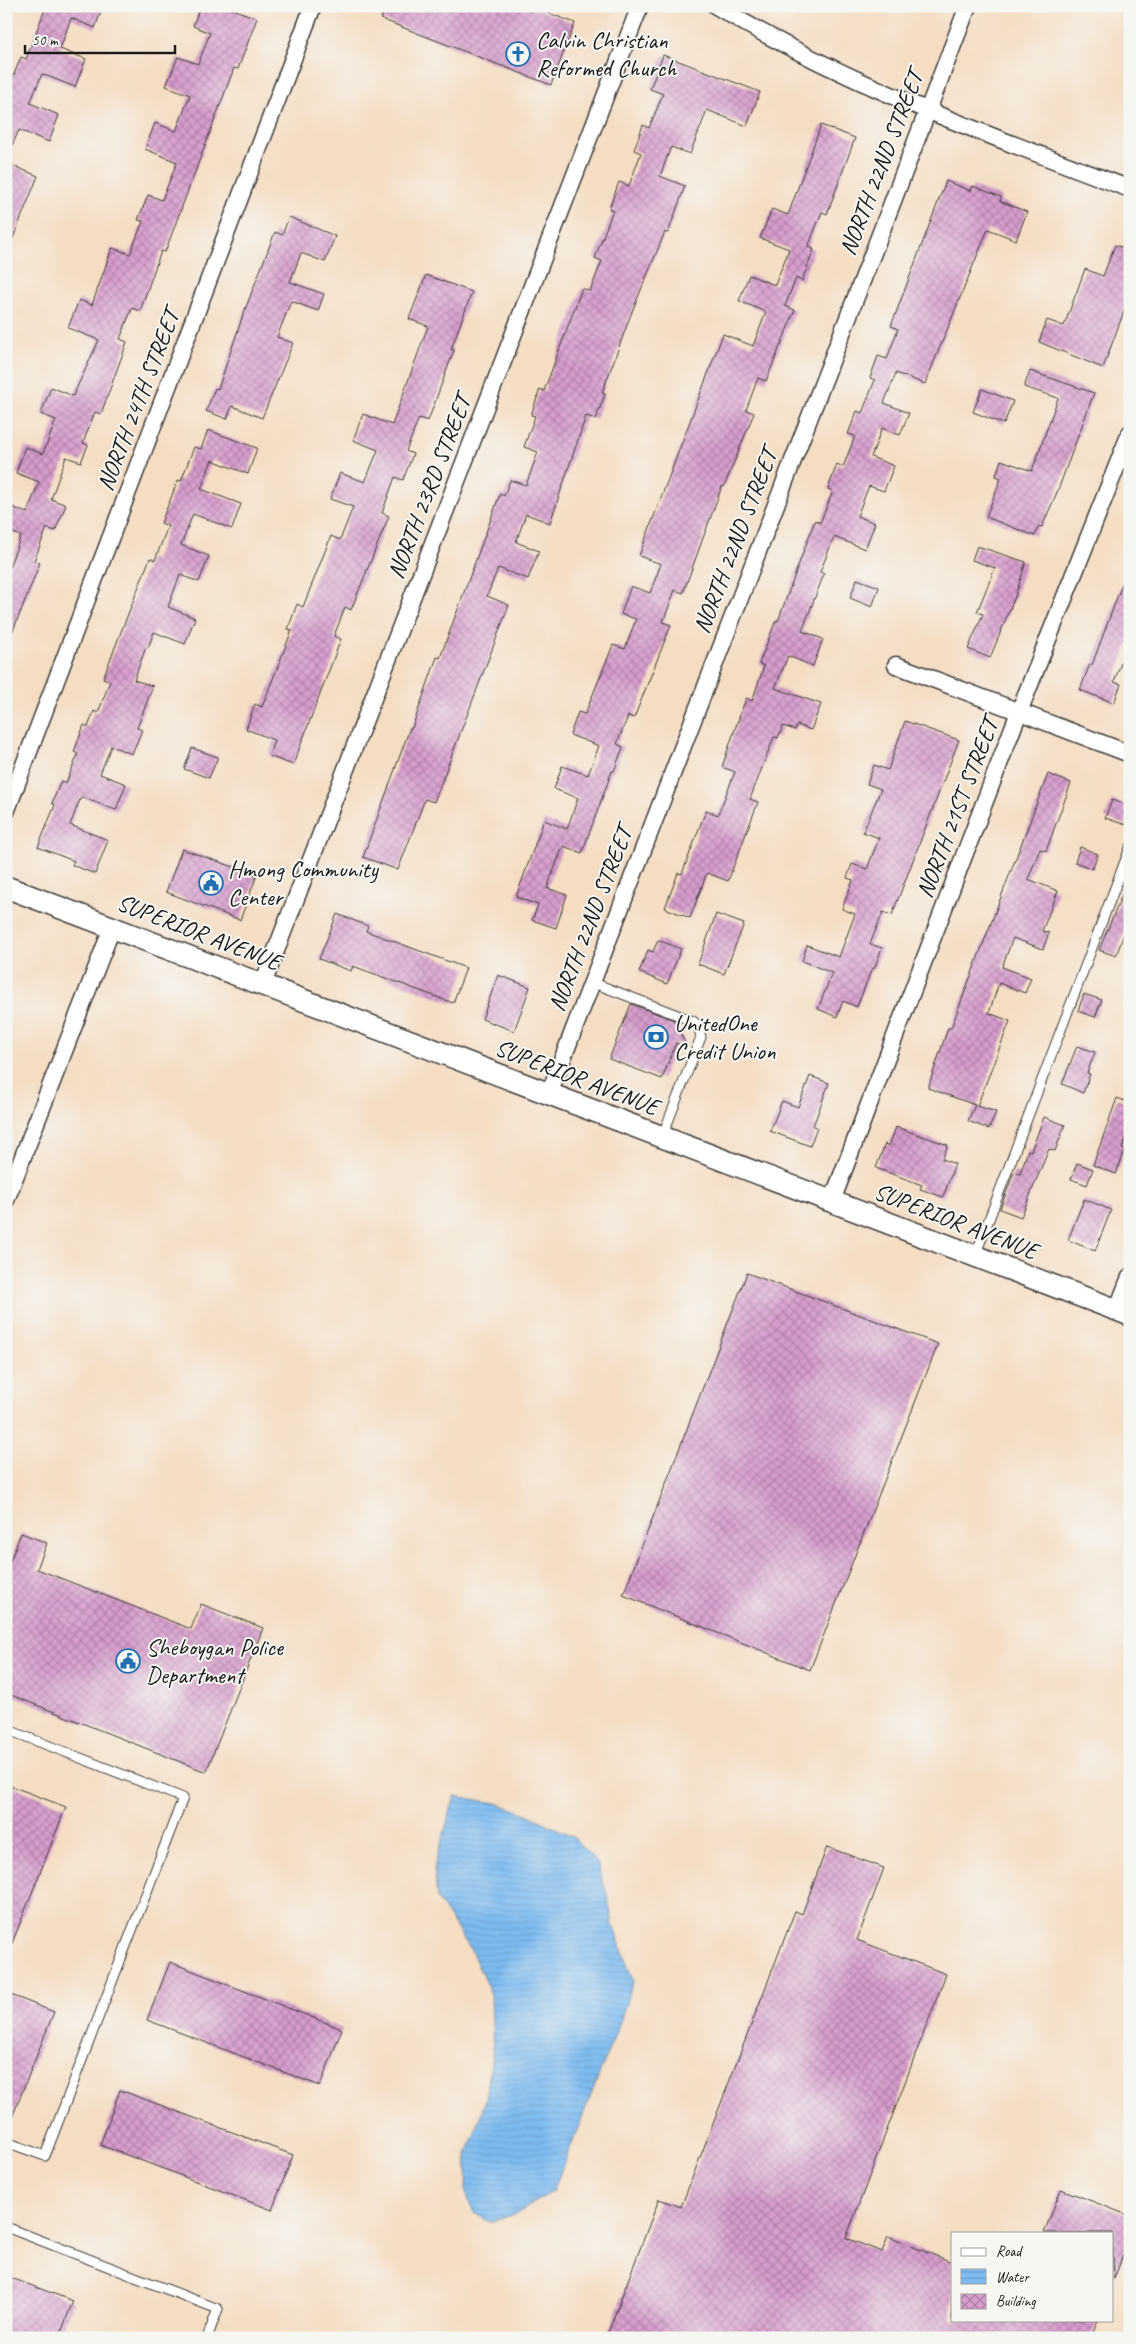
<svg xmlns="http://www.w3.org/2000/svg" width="1136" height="2344" font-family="Caveat,sans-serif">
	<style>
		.water { fill: url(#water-rules); stroke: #4c6c86 }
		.building { fill: url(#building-cross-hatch) }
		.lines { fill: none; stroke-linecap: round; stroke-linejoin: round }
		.service-casing { stroke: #3c3935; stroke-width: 11 }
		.minor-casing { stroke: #3c3935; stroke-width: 19 }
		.tertiary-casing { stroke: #3c3935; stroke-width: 24 }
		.service { stroke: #fff; stroke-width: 9 }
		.minor { stroke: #fff; stroke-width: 16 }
		.tertiary { stroke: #fff; stroke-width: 21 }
		.labels { text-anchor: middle; stroke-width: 4; stroke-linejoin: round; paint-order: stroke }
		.poi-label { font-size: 24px; fill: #1c1c1c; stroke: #f6f6f2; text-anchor: start }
		.street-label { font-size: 24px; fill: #1c1c1c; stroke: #f6f6f2 }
	</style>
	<defs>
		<pattern id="water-rules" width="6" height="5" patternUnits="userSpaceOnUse" patternTransform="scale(1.25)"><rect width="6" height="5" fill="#7dbbf0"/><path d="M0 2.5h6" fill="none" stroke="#6ba0cd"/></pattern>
		<pattern id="building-cross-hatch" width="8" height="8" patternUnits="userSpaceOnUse" patternTransform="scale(1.25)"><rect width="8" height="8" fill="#d89dcd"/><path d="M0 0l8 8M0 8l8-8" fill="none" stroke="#ae7fa6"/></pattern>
	</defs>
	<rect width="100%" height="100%" fill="#f6f6f2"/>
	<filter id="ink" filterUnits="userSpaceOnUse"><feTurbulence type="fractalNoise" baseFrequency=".02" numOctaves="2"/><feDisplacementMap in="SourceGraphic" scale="10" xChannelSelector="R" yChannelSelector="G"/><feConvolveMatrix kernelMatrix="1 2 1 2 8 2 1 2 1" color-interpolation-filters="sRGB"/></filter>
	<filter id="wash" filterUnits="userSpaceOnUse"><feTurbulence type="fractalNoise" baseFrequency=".0096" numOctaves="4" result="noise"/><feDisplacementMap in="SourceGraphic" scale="20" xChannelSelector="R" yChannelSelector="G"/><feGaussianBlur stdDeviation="1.12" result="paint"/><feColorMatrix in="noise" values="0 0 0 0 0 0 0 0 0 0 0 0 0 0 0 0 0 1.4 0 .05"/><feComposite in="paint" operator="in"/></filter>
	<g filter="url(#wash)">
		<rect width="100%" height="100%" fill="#f4ddc3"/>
		<path class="water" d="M455,1796L496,1803L527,1814L572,1836L597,1863L607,1894L613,1925L633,1981L621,2019L553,2191L518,2213L490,2222L474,2213L466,2193L467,2155L486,2099L493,2049L491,1995L471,1950L437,1899L434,1867Z"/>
		<g id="blocks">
			<path class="building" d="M43,6H103L95,28L71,18L60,49L86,59L75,87L42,74L30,103L59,115L49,142L19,130L6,159V94L21,57L26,59L45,9Z
				M200,6H224L257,18L238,69L234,68L165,252L161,251L140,311L132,308L120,339L127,342L101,414L95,412L83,443L88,445L81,462L66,457L51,499L66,505L55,531L47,528L34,561L40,563L6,648V575L21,536L6,530V505L27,513L39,482L16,473L25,447L43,454L56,420L41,414L51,387L73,396L99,340L68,328L79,300L92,305L112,248L130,254L143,221L138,220L148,195L162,200L177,162L145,149L155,123L176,131L190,95L166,86L178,57L198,64L210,33L193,26Z
				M386,6H530L575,23L551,85L381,19Z
				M663,55L760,92L747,126L707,110L690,154L671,147L660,176L685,186L668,233L665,232L631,314L602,393L605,394L596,419L586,416L550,523L526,514L516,542L539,551L528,579L498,568L487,596L509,605L434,802L425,799L398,870L363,857L410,728H412L437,657L440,658L500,494L504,496L510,480L526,485L538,452L524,447L535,416L531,415L540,389L544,391L582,288L590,291L602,261L595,258L613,210L609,209L619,182L629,186L641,153L634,150L643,125L649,128L663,94L650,89Z
				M821,125L855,138L827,214L822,212L808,247L814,249L802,281L796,278L785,306L795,310L766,381L758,378L746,410L754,413L724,487L722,486L683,593L675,590L663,622L671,625L634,718L628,716L617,744L623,747L614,771H612L582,853L563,846L547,888L567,895L556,928L532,920L538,905L516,897L544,820L567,829L578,798L554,789L562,766L588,775L599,746L570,735L578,712L585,714L613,645L625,649L636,619L621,614L631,586L650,593L661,564L639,556L723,334L753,346L766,312L739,301L749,275L775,285L789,249L760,238L772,209L788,215Z
				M6,163L38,176L7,253H6Z
				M946,181L971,191L973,186L1001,197L1000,201L1027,212L1016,240L988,229L925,384L896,373L884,403L909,413L900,435L882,428L871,457L894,466L884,491L869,486L857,516L875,523L865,549L834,537L820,572L824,574L802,631L823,639L813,666L788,656L775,688L821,704L811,730L797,725L795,730L783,726L778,738L774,737L750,799L758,802L728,881L707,873L690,918L665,908L678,873L682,874L706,810L718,815L735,772L722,767L735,729L746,698L752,701L764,666L759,664L776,620L778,621L815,520L820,523L833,491L828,489L837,464L843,467L855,436L848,434L857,411L862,413L875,380L870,378L878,356L887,359L898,329L891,326Z
				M289,217L335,236L325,262L301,253L290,282L324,294L318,311L291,301L277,337L293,343L262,418L232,406L227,419L206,411L215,388L218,389L243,315L275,232L282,235Z
				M1115,245L1130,250V295L1103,368L1039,342L1047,320L1064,326L1085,269L1103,276Z
				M426,275L472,292L451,349L454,350L428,421L419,418L406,451L413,454L403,480L395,477L382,513L389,516L380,538L351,610L345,607L334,636L341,639L293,765L269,756L274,740L246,729L255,704L262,707L292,630L288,629L297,604L303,607L331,536L340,540L353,507L330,499L340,473L365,482L378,450L353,440L363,414L392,425L428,326L409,319Z
				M1030,371L1094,393L1058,490L1042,527L1039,526L1035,536L986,517L1001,478L996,476L1001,460L1032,471L1058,398L1024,387Z
				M982,389L1013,401L1004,424L973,412Z
				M208,430L257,448L248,474L212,460L201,489L241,504L232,529L193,514L181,545L209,556L199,582L180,575L168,607L195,618L185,644L154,632L148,648L146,647L134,680L153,686L137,728L142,730L132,754L111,746L100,774L126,784L116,810L81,797L70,825L108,840L95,874L72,865L74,861L38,847L55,805L52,803L61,781L66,783L78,754L74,752L84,725L88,727L94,711L98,713L110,681L103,678L150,558L155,560L168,526L161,523L178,480L181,481L194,447L201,449Z
				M977,546L1026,562L1016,594L990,658L968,649L983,614L977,612L995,568L972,560Z
				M1128,568H1130V639L1114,682L1121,684L1114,703L1080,690L1090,664L1092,665Z
				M857,579L879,587L872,607L850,598Z
				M905,721L959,740L892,915L883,912L870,944L882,948L874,969L872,968L857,1007L843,1001L837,1017L818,1009L832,973L802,961L807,945L839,957L855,914L842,909L853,880L847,878L852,864L867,869L879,838L863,832L881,789L867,784L874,765L888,770Z
				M192,748L218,757L209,778L184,769Z
				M1048,774L1071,783L1046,851L1040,849L1028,879L1058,891L1042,931L1049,933L1043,949L1013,938L1002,967L1031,978L1025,993L999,983L989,1013L1010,1021L977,1106L996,1112L989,1129L968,1121L975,1105L928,1088L948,1028H951Z
				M1112,800L1130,806L1126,825L1105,818Z
				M1080,847L1098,854L1092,869L1075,862Z
				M182,849L257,875L240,920L166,892Z
				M1130,876V917L1116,956L1099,950Z
				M337,914L368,926L366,931L466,968L453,1003L353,966L351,971L319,959Z
				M716,914L744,924L724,974L698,964Z
				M658,940L681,949L667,984L639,972L648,950L653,952Z
				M498,975L530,987L514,1031L482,1019Z
				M1084,994L1102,1000L1095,1017L1078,1011Z
				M631,1004L674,1020L687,1047L676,1043L662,1079L609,1059Z
				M1077,1046L1095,1052L1087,1073L1090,1074L1083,1093L1062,1084Z
				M810,1076L829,1083L813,1126L817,1127L810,1146L770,1131L782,1101L798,1107Z
				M1117,1098L1130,1103V1127L1122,1149L1125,1150L1116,1174L1093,1165Z
				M1044,1117L1065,1125L1055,1151L1049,1149L1021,1217L1000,1209L1014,1172L1020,1174L1028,1150L1031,1151Z
				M896,1127L948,1145L942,1159L955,1164L943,1197L920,1189L922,1185L876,1168L885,1144L889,1146Z
				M1077,1163L1093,1169L1087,1185L1071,1179Z
				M1084,1199L1111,1210L1095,1251L1068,1240Z
				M747,1273L938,1344L810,1670L623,1595Z
				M21,1533L47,1543L37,1569L191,1629L201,1604L263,1628L206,1772L6,1693V1572Z
				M6,1784L66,1807L7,1956L6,1955Z
				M827,1847L884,1868L857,1940L946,1974L846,2238L882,2252L888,2237L952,2262V2320H1098L1091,2338H606L659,2199L681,2207L795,1911L802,1914Z
				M170,1962L342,2029L320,2086L147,2020Z
				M6,1993L54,2012L7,2130H6Z
				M120,2090L293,2155L272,2210L100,2145Z
				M1061,2189L1130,2216V2237L1114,2279L1112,2233H1044Z
				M6,2276L73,2301L59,2338H6Z"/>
		</g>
	</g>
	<g filter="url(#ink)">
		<use href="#blocks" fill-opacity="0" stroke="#3c3935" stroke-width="1"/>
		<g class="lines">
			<g class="service-casing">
				<path id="service" d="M591,982L693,1021L698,1025L701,1037L662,1137
					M975,1256L1130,848
					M6,1729L183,1798L45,2156L6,2142
					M6,2227L218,2309L207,2338"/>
			</g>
			<g class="minor-casing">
				<path id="minor" d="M716,6C846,85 989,135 1130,189
					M896,665L1130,754
					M6,812L313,6
					M263,984L640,6
					M549,1094L968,6
					M6,1200L112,928
					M832,1201L1019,712L1130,433
					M1117,1310L1130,1277"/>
			</g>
			<g class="tertiary-casing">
				<path id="tertiary" d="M6,887L1130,1315"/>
			</g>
			<use href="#service" class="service"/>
			<use href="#minor" class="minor"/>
			<use href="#tertiary" class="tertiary"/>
		</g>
	</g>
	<defs>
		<g id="church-ring" transform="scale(1.25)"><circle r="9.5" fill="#f6f6f2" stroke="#1f6fb2" stroke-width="1.5"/><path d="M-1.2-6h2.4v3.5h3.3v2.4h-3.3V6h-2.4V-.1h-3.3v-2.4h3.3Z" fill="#1f6fb2"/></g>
		<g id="civic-ring" transform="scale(1.25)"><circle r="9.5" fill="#f6f6f2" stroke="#1f6fb2" stroke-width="1.5"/><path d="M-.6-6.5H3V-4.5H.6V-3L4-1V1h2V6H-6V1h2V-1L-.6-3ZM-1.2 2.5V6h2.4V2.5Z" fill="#1f6fb2"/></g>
		<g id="bank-ring" transform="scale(1.25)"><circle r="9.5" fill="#f6f6f2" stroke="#1f6fb2" stroke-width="1.5"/><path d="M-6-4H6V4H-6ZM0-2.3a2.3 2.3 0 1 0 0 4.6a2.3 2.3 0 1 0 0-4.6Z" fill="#1f6fb2"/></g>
	</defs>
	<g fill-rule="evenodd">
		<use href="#church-ring" x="518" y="54"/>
		<use href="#civic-ring" x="211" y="883"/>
		<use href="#bank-ring" x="656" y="1037"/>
		<use href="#civic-ring" x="128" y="1661"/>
	</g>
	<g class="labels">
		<g class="poi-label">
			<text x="536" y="48">Calvin Christian<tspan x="536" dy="28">Reformed Church</tspan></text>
			<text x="228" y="877">Hmong Community<tspan x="228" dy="28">Center</tspan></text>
			<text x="674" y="1031">UnitedOne<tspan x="674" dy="28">Credit Union</tspan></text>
			<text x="146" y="1655">Sheboygan Police<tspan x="146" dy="28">Department</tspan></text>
		</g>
		<g class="street-label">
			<text transform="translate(881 163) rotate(-69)" y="8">NORTH 22ND STREET</text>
			<text transform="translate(138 400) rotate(-69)" y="8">NORTH 24TH STREET</text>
			<text transform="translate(429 487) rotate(-69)" y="8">NORTH 23RD STREET</text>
			<text transform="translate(735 541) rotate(-69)" y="8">NORTH 22ND STREET</text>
			<text transform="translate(957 808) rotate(-69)" y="8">NORTH 21ST STREET</text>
			<text transform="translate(590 919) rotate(-69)" y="8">NORTH 22ND STREET</text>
			<text transform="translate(199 932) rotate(21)" y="8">SUPERIOR AVENUE</text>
			<text transform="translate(577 1077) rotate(21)" y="8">SUPERIOR AVENUE</text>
			<text transform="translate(956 1221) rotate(21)" y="8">SUPERIOR AVENUE</text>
		</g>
	</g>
	<rect width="1136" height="2344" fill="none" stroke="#f6f6f2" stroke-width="25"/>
	<rect x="951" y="2232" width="162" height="90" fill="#f6f6f2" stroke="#9f9f9c"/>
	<rect x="961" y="2248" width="25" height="8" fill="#ffffff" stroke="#9f9f9c"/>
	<text x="996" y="2256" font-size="15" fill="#1c1c1c">Road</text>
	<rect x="961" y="2269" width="25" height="15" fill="url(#water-rules)" stroke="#9f9f9c"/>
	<text x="996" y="2282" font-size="15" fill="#1c1c1c">Water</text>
	<rect x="961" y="2294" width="25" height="15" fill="url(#building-cross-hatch)" stroke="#9f9f9c"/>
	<text x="996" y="2306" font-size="15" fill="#1c1c1c">Building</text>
	<path d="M25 45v8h150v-8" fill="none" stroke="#1c1c1c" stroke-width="2.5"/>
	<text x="32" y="45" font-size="15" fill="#1c1c1c" stroke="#f6f6f2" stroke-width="4" paint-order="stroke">50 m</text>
</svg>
